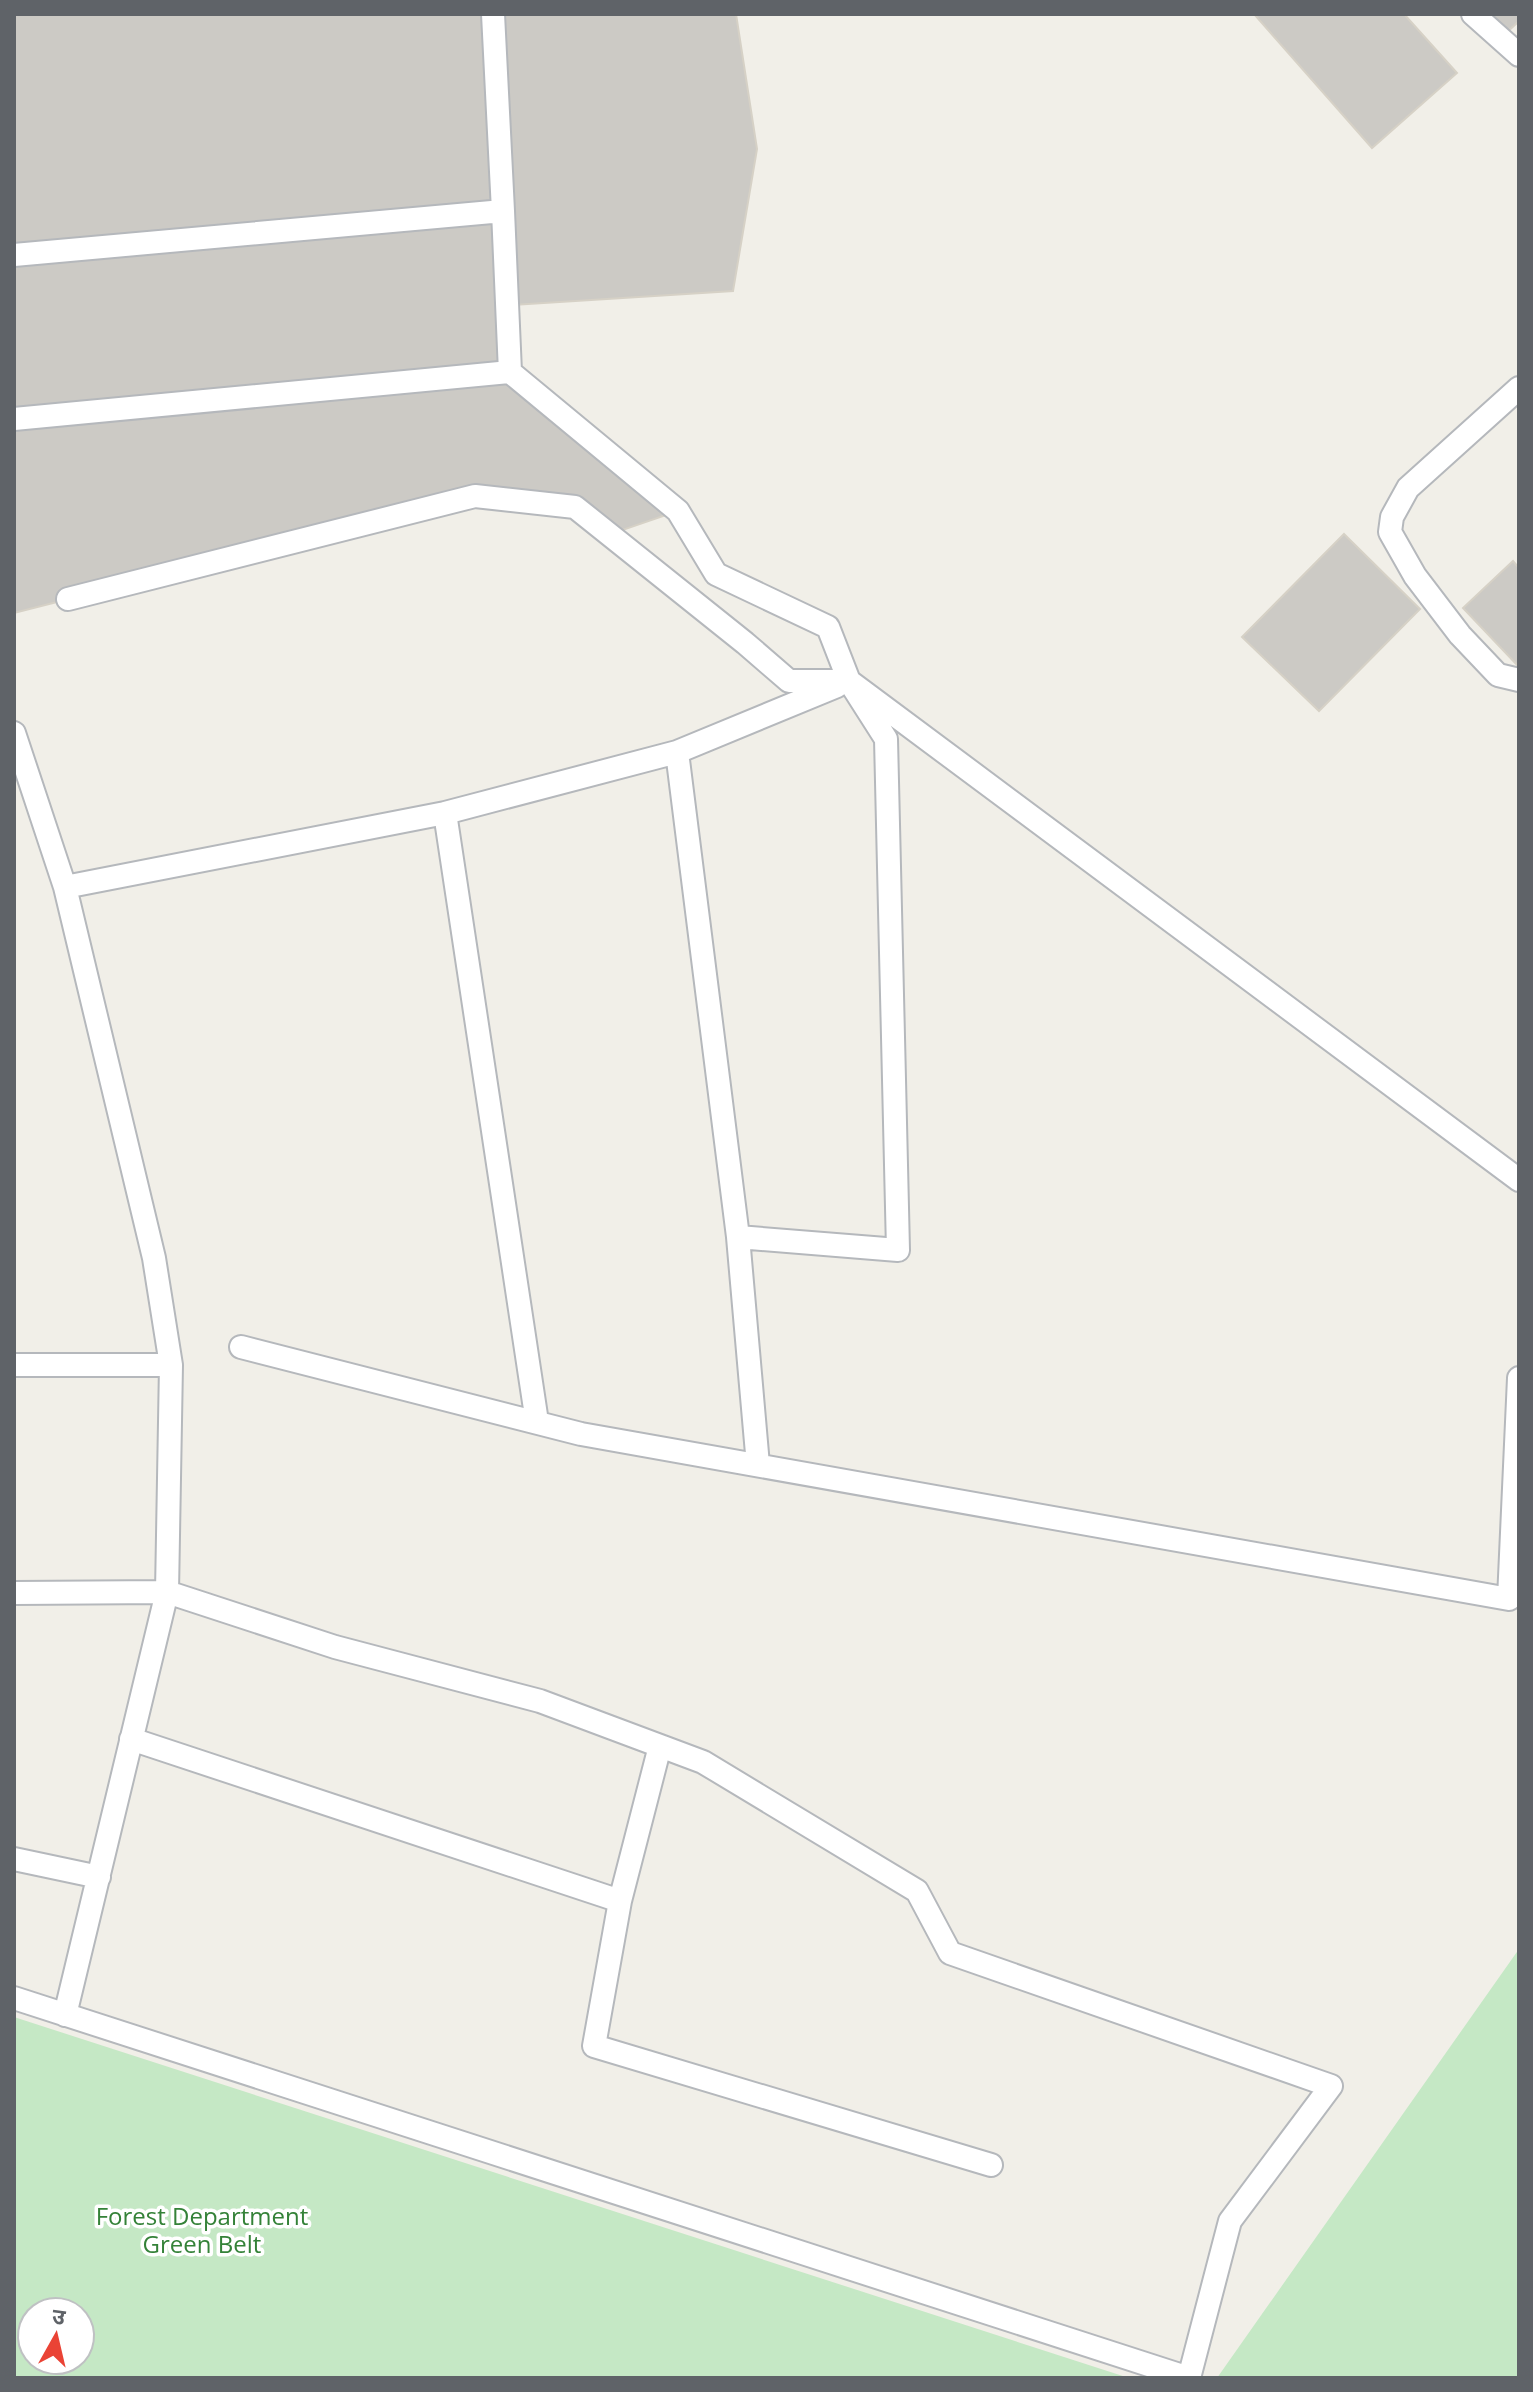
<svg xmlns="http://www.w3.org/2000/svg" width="1533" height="2392" font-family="'Open Sans','Noto Sans Devanagari',sans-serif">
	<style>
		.green { fill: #c5e8c5; fill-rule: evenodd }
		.building { fill: #cccac5; stroke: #d6d1c6; stroke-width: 2 }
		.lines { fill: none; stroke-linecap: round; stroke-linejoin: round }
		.lane-casing { stroke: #b5b8bc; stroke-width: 26 }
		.lane { stroke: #fff; stroke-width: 22 }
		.labels { text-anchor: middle; stroke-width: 7; stroke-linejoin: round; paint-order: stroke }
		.park-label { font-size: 24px; fill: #348238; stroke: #fff }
	</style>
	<rect width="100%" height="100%" fill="#f1efe8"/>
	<path class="green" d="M1519,1949V2378H1217Z
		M14,2017L1129,2378H14ZM32,2312H80V2360H32Z"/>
	<path class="building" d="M14,14H493L510,372L678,511L611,534L575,507L475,496L14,613Z
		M498,14H736L757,149L733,291L513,305Z
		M1254,14H1404L1457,73L1372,148Z
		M1484,14H1519V21L1504,35Z
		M1344,534L1420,609L1319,711L1242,637Z
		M1513,561L1519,568V667L1463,608Z"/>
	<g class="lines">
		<g class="lane-casing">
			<path id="lane" d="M493,14L503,211
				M1473,14L1519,55
				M14,255L503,211L510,372L14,419
				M510,372L678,511L716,574L828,627L849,681
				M1519,388L1408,488L1392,517L1390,532L1415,576L1460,635L1498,675L1519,680
				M68,599L475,496L575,507L745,643L789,681H849
				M14,733L65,887L154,1258L171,1365L167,1592L65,2015
				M677,752L837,686
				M445,813L677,752L738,1237
				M65,887L445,813L537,1422
				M241,1347L581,1434L1509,1599L1519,1378
				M14,1365H171
				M758,1465L738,1237L898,1250L886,739L849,681L1519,1180
				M14,1593L167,1592L335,1647L540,1701L703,1762L917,1891L950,1953L1331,2086L1230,2221L1189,2378L14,1998
				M131,1739L620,1901L660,1746
				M14,1859L99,1877
				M620,1901L594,2046L991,2165"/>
		</g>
		<use href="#lane" class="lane"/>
	</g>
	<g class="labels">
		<g class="park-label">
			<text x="202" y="2225">Forest Department<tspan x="202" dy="28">Green Belt</tspan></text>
		</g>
	</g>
	<rect width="1533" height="2392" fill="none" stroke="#5f6368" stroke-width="32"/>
	<g transform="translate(56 2336) rotate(8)"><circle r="38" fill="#ffffff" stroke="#bfc1c3" stroke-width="2"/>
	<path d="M0-6L14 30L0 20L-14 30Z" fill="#ea4335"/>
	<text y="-12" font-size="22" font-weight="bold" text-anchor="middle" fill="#5f6368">उ</text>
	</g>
</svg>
